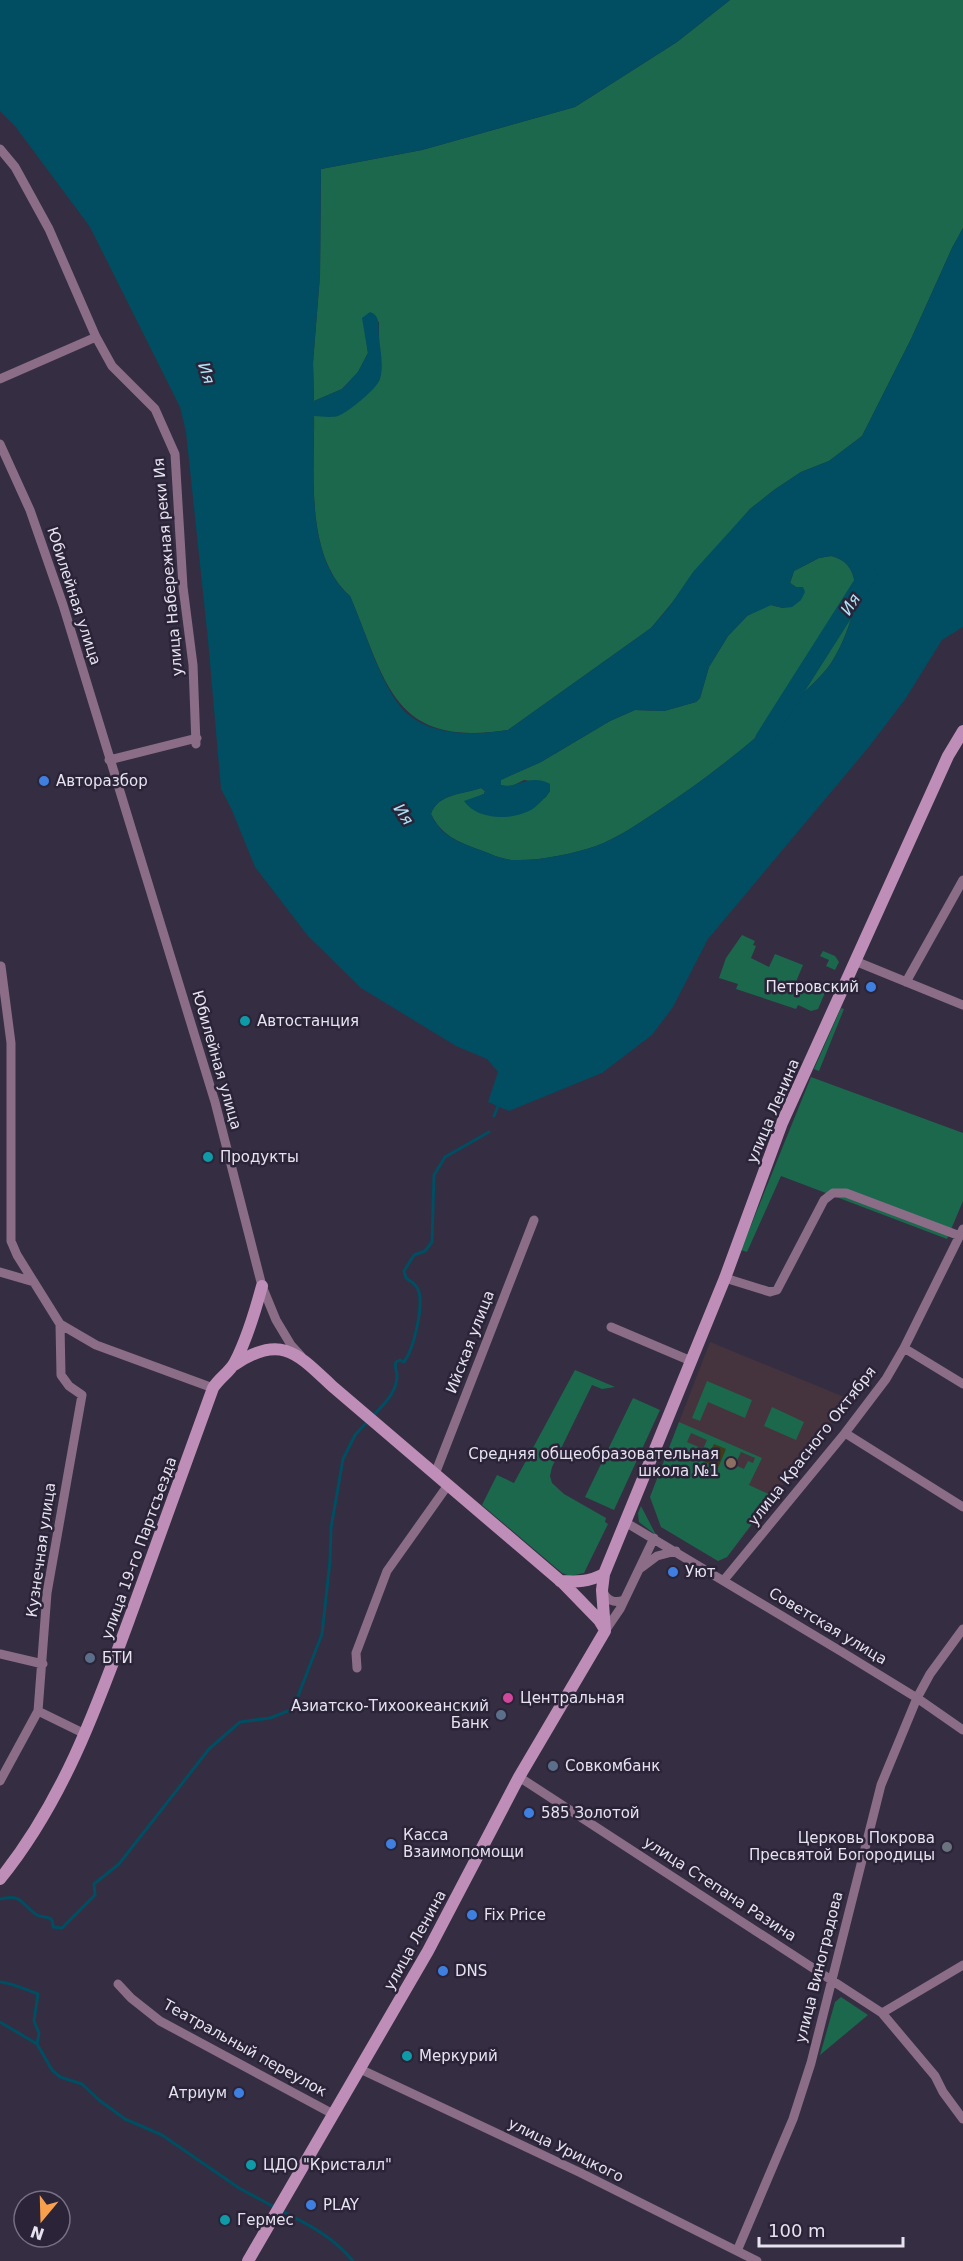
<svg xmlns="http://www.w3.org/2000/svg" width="963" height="2261" font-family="'DejaVu Sans',sans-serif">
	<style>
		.education { fill: #45343e }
		.green { fill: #1b684c; fill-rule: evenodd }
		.sand { fill: #423a19 }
		.water { fill: #014d61; fill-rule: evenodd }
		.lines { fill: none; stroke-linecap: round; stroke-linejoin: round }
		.stream { stroke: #014d61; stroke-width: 3 }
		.river { stroke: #014d61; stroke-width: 18 }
		.street { stroke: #8b6d88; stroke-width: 9 }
		.secondary { stroke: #be8eb9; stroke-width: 12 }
		.shop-dot { fill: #3f7fe0; stroke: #2b2438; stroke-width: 2 }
		.culture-dot { fill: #0f9aa8; stroke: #2b2438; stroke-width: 2 }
		.education-dot { fill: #8d6e63; stroke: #2b2438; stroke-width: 2 }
		.service-dot { fill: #5c6f8a; stroke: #2b2438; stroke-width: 2 }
		.hotel-dot { fill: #d1479c; stroke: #2b2438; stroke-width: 2 }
		.worship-dot { fill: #6b7280; stroke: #2b2438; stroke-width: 2 }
		.labels { text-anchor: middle; stroke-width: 5; stroke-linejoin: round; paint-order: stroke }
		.street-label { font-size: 15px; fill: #e6e2f0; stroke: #2b2438 }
		.poi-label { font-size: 15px; fill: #e6e2f0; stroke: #2b2438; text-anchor: start }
		.water-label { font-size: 16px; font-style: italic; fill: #afe4f7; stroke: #2b2438 }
	</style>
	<rect width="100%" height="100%" fill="#352e42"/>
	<path class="education" d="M710,1342L849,1399L727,1557L718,1561L661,1527L650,1497Z"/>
	<path class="green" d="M730,0H963V228L952,248L911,339L862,436L829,461L801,472L774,490L750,509L651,628L508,730C393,748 387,684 350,596C304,555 315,471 314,416H338L379,335V322L363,318L368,353L358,372L342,389L314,401L313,363L320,275L321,169L422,150L575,107L677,42Z
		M831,556C877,566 847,641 829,666C819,679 806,690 794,702C753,743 707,778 659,810C639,823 618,838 596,846C573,854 539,861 515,860C503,860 491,854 480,850C458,842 441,835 431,814C437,794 464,794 481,788L485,791L484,794L464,802L545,798L550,791V784L524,780L510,787L500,785V780L541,762L610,721L635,710L664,711L696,702L700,698L709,667L728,636L747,616L762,607L771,605L783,608L796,587L790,583L794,571L819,558Z
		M742,935L755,941L753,945L756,946L751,958L769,967L775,954L803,965L795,984L815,990L818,984L827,988L818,1009L811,1011L798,1005L796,1009L736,989L738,984L719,978L726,958Z
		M823,951L835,956L839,962L835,970L826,966L829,960L820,956Z
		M841,1008L844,1009L819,1071L814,1069Z
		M811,1077L963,1133V1201L947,1239L781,1176L747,1252L741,1250Z
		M575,1370L615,1387L602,1389L592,1385L552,1467L550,1476L552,1483L564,1494L606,1518L605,1522L608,1524L584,1573L570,1576L562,1573L482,1505L497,1475L514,1483Z
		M707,1381L752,1400L745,1418L708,1402L700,1421L692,1418Z
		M633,1398L660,1410L614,1510L585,1497Z
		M772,1407L804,1422L796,1440L764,1426Z
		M679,1422L762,1458L749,1485L773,1496L727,1557L718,1561L661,1527L650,1497ZM691,1433L707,1440L703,1449L687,1442ZM741,1452L755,1458L753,1463L748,1461L744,1469L735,1465Z
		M641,1506L656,1535L639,1522L638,1513Z
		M841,1997L868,2015L820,2055L835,2002Z"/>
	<path class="sand" d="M714,1444L726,1449L718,1468L705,1462Z"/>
	<path class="water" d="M0,0H730L677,42L575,107L422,150L321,169L320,275L313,363L314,401L342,389L358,372L368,353L362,318L370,312C381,316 378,326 379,336C380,350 384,365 380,379C377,389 348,412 338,416C331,418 321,416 314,416C315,471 304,556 350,596C365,630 376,671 397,702C421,737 472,736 508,730L651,628L669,607L693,572L750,509L774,490L801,472L829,461L862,436L911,339L952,248L963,228V627L942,640L906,698L868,748L708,939L673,1007L652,1035L602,1073L509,1111L488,1102L498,1072L487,1059L456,1046L361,988L308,936L255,867L231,808L221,789L208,640L186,432L180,407L90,227L15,126L0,111ZM831,556C877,566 847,641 829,666C819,679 806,690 794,702C753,743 707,778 659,810C639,823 618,838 596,846C573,854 539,861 515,860C503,860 491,854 480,850C458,842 441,836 431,814C437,794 464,794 481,788L485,791L484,794L464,801C478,821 514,821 534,808C540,803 546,797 550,791V784C529,773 518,789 501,785V780L541,762L610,721L635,710L664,711L696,702L700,698L709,667L728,636L747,616L771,605L783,608L792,607L801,600L805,592L803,587H796L790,583L794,571L819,558Z"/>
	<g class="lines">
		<path class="stream" d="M494,1116L498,1106
			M372,1417C382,1406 397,1393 397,1376C397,1370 394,1368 396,1362L400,1360L404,1362C414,1349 423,1308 419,1292C417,1285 412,1282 406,1278L404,1271L414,1255L425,1251L432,1242L434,1175L445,1157L489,1132
			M0,1899C23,1893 21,1905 37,1915C46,1919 53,1914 53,1927L62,1928L95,1895L94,1884L119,1864L209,1749L240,1722L270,1718L293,1709L322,1634L330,1561L331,1528L343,1459L355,1435L367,1422
			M0,1982C8,1982 30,1991 38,1994L34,2021L39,2033L37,2044L52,2070L60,2077L82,2084L99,2100L125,2119L162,2135L239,2188L276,2208
			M0,2022L37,2044
			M282,2211C312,2227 331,2235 353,2261"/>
		<path class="river" d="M764,739L868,575"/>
		<path class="street" d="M0,149L15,167L49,229L96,337L112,366L155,409L175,454L183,587L193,665L196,744
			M0,379L96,337
			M0,444L30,510L63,605L215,1102L262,1286L276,1320L291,1345L301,1356
			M109,760L197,738
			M855,961L963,1005
			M1,966L11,1043V1241L17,1255L60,1324L96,1345L213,1388
			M906,982L963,880
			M0,1272L34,1282
			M725,1278L770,1292L777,1290L824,1200L833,1193H846L960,1236
			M611,1327L691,1361
			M904,1348L963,1384
			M845,1433L963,1507
			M435,1474L534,1220
			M625,1522L842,1652L917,1698L963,1730
			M641,1568L657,1556L676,1551
			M724,1580L845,1433L886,1379L904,1348L963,1229
			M602,1590C606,1600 614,1604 624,1600
			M605,1631L620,1609L654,1538
			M0,1654L43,1664
			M357,1668L356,1653L387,1571L448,1485
			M38,1711L85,1734
			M519,1777L882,2013L935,2076L943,2092L963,2119
			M0,1781L38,1711L47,1593L82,1395L69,1386L61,1375L60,1324
			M118,1984L131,1998L160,2021L333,2114
			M882,2013L963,1965
			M360,2069L581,2173L757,2261
			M737,2251L793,2119L811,2063L881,1785L917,1698L930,1674L963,1629"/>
		<path class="secondary" d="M234,1365C281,1333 298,1354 332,1386L564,1584L599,1620L605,1630
			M560,1581C578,1582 588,1582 604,1574
			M605,1631L602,1590L604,1574L725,1278L782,1123L948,756L963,731
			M0,1879C65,1799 99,1701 134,1606C160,1533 187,1461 213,1388C219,1378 230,1372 235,1362C247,1339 255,1312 262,1286
			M248,2261L428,1951L519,1777L605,1631"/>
	</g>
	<g class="shop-dot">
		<circle cx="44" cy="781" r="6"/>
		<circle cx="871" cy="987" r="6"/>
		<circle cx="673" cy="1572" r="6"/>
		<circle cx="529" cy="1813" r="6"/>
		<circle cx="391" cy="1844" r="6"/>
		<circle cx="472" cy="1915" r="6"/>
		<circle cx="443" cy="1971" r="6"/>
		<circle cx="239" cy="2093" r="6"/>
		<circle cx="311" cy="2205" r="6"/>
	</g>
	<g class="culture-dot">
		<circle cx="245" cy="1021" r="6"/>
		<circle cx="208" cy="1157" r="6"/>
		<circle cx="407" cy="2056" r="6"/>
		<circle cx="251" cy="2165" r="6"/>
		<circle cx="225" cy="2220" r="6"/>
	</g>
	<circle class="education-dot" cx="731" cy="1463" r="6"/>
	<g class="service-dot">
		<circle cx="90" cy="1658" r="6"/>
		<circle cx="501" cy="1715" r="6"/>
		<circle cx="553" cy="1766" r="6"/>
	</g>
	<circle class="hotel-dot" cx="508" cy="1698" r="6"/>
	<circle class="worship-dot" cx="947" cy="1847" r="6"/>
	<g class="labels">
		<g class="street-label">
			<text transform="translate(168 567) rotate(-95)" y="5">улица Набережная реки Ия</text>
			<text transform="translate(74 596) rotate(72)" y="5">Юбилейная улица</text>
			<text transform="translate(217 1060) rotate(74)" y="5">Юбилейная улица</text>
			<text transform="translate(773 1111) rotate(-67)" y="5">улица Ленина</text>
			<text transform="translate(470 1342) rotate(-69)" y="5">Ийская улица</text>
			<text transform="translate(812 1446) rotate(-52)" y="5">улица Красного Октября</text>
			<text transform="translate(139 1548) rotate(-70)" y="5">улица 19-го Партсъезда</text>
			<text transform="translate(41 1550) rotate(-82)" y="5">Кузнечная улица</text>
			<text transform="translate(828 1626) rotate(31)" y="5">Советская улица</text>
			<text transform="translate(720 1889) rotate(33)" y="5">улица Степана Разина</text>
			<text transform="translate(415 1940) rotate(-61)" y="5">улица Ленина</text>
			<text transform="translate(819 1967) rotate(-76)" y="5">улица Виноградова</text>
			<text transform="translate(245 2048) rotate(29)" y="5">Театральный переулок</text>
			<text transform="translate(566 2150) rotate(26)" y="5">улица Урицкого</text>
		</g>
		<g class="poi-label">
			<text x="56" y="786">Авторазбор</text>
			<text x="859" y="992" text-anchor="end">Петровский</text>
			<text x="257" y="1026">Автостанция</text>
			<text x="220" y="1162">Продукты</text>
			<text x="719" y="1459" text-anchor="end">Средняя общеобразовательная<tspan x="719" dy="17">школа №1</tspan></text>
			<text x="685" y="1577">Уют</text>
			<text x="102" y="1663">БТИ</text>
			<text x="520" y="1703">Центральная</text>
			<text x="489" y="1711" text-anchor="end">Азиатско-Тихоокеанский<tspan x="489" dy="17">Банк</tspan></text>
			<text x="565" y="1771">Совкомбанк</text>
			<text x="541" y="1818">585 Золотой</text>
			<text x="403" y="1840">Касса<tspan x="403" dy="17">Взаимопомощи</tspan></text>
			<text x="935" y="1843" text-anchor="end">Церковь Покрова<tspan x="935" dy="17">Пресвятой Богородицы</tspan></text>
			<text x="484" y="1920">Fix Price</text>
			<text x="455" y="1976">DNS</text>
			<text x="419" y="2061">Меркурий</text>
			<text x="227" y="2098" text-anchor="end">Атриум</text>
			<text x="263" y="2170">ЦДО "Кристалл"</text>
			<text x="323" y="2210">PLAY</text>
			<text x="237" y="2225">Гермес</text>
		</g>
		<g class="water-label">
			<text transform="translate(207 373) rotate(72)" y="6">Ия</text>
			<text transform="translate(850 604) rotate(-58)" y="6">Ия</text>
			<text transform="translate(404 814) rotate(55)" y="6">Ия</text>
		</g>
	</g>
	<g transform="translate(42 2219) rotate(199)"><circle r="28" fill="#2b2438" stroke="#767082" stroke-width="1.5"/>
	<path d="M0-4.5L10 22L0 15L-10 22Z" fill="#f8a04b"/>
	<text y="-9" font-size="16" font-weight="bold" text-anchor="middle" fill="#e6e2f0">N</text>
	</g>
	<path d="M759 2237v9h144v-9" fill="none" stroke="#e6e2f0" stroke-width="3"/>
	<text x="768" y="2237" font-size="18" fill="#e6e2f0" stroke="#2b2438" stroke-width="4.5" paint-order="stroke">100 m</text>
</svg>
